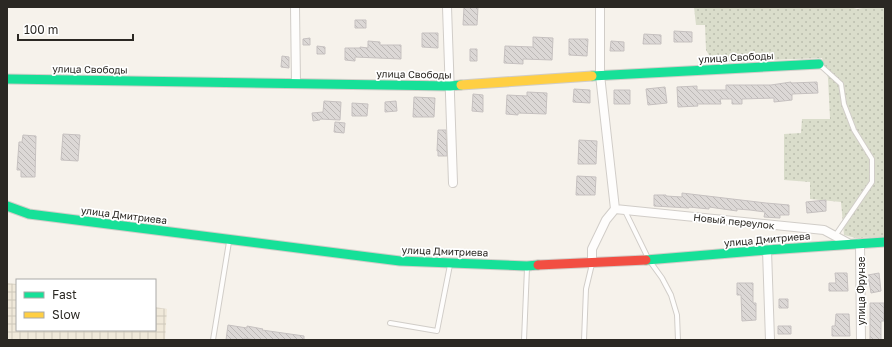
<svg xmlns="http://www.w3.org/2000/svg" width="892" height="347" font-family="'Golos Text',sans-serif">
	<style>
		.industrial { fill: url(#industrial-grid) }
		.grass { fill: url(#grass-dots) }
		.building { fill: url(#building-back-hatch); stroke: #c6c1c0 }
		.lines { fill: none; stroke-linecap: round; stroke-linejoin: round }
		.lane-casing { stroke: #d1cdc8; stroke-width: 6 }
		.street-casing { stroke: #d1cdc8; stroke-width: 10 }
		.fast-casing { stroke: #d1cdc8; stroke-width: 11 }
		.slow-casing { stroke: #d1cdc8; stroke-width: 11 }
		.jam-casing { stroke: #d1cdc8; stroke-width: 11 }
		.lane { stroke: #fefdfc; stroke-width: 4 }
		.street { stroke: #fefdfc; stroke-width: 8 }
		.fast { stroke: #16e098; stroke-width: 9 }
		.slow { stroke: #ffcf43; stroke-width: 9 }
		.jam { stroke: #f24e42; stroke-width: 9 }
		.labels { text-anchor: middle; stroke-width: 3.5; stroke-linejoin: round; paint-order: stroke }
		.street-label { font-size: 10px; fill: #2b2823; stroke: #fff }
	</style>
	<defs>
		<pattern id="industrial-grid" width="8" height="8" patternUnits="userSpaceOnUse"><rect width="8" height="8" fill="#f0e9da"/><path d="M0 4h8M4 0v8" fill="none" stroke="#cec8bb"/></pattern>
		<pattern id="grass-dots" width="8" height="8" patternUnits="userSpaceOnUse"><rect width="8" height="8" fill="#daddcb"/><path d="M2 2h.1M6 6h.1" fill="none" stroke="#bbbeae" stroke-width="1.8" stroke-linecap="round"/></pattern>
		<pattern id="building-back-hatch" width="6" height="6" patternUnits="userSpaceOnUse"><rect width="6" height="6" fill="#dcd8d6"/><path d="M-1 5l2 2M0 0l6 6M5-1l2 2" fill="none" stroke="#bdb9b7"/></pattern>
	</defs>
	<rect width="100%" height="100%" fill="#f6f2eb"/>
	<path class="industrial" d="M7,283L17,284V330H155V307L167,309L165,340H7Z"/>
	<path class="grass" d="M694,7H850L857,9L869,7H885V237L856,238L844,235L841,202L810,199V182L784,180V134L801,133L802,119H830L828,78L822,58L713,62L706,50L705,25H696Z"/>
	<path class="building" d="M464,7H478L477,25H463Z
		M355,20H366V28H355Z
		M674,31L692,32V42H674Z
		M422,33H438V48L422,47Z
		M644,34L661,35V44H643Z
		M533,37L553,38L552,60L523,59V64L504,63L505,46L533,47Z
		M310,38V45H303V39Z
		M569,39H588L587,56L569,55Z
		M368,41L380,42V45H401V59L355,57V61L345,60V48H360V47L368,48Z
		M611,41L624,42V51H610Z
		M317,46L325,47V54H317Z
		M470,49H477V61H470Z
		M282,56L289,57V68L281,67Z
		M791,82V83L817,82L818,93L792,94V100L774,102V98L742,99V104H732V99H720L721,104H697L698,106L678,107L677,87L697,86V90H726V85H771Z
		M665,87L667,103L648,105L646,89Z
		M574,89L590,90V103L573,102Z
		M614,90H630V104H614Z
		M527,92L547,93L546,114L518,113V115L506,114L507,95L527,96Z
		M473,94L483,95V112L472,111Z
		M414,97L435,98L434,117H413Z
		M324,101L341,102L340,120L320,119V120L313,121L312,113L323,112Z
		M396,101L397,111L385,112V102Z
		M352,103L368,104L367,116H352Z
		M335,122L345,123L344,133L334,132Z
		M438,130H446L447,156H438V151H437Z
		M63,134L80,135L78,161L61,160Z
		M23,135L36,136L35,177H21V170H17L19,142H22Z
		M579,140L597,141L596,164H578Z
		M577,176L596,177L595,195H576Z
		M682,193L766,203L789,205V215H780V218L764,217L765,212L750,210L737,209V211L709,207V209L689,207V208L654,206V195H666V196L682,197Z
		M826,200V211L807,213L806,202Z
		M835,273H847L848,291H829V283H836Z
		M879,273L881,291L871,293L868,275Z
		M737,283H753V303H756V320L742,321L741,295H737Z
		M779,299H788V308H779Z
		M870,303H884V321H881V340H870Z
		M836,314H849L850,336H832V326H835Z
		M228,325L247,328V326L263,329L262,330L304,336V340H256L244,338V340H226Z
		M778,326H791V334H778Z"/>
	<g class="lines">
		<g class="lane-casing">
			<path id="lane" d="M820,65L841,84L844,104L854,130L872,159V182L835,236
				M625,211L649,260L662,278L671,295L677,315L678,340
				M390,323L437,331L450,265
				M213,340L229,242
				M524,340L527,268
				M584,340L586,289L592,264"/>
		</g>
		<g class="street-casing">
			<path id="street" d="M295,7L296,83
				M447,7L453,183
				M615,209L824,230L848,243
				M860,243L861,340
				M767,250L770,340
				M592,263V249L606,220L615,209L600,75V7"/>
		</g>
		<g class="fast-casing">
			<path id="fast" d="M592,76L819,64
				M7,79L450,86L461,85
				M7,206L29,214L400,261L527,266L538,265
				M646,260L767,250L885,242"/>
		</g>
		<g class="slow-casing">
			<path id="slow" d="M461,85L592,76"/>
		</g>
		<g class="jam-casing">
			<path id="jam" d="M538,265L646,260"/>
		</g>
		<use href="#lane" class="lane"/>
		<use href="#street" class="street"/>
		<use href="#fast" class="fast"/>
		<use href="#slow" class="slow"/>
		<use href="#jam" class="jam"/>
	</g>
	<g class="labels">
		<g class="street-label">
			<text transform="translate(736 57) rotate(-3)" y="4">улица Свободы</text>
			<text transform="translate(90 69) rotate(1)" y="4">улица Свободы</text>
			<text transform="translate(414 74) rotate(1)" y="4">улица Свободы</text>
			<text transform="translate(124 215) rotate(7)" y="4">улица Дмитриева</text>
			<text transform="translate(734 221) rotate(6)" y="4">Новый переулок</text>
			<text transform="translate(767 239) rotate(-5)" y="4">улица Дмитриева</text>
			<text transform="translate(445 251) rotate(2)" y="4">улица Дмитриева</text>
			<text transform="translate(861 291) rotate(-90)" y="4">улица Фрунзе</text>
		</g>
	</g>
	<rect width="892" height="347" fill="none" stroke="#2b2823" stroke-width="16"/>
	<rect x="16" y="279" width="140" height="52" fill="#ffffff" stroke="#aaa9a7"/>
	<rect x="24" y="292" width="20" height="6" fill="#16e098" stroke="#aaa9a7"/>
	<text x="52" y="299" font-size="12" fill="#2b2823">Fast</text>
	<rect x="24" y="312" width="20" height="6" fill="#ffcf43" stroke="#aaa9a7"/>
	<text x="52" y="319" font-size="12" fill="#2b2823">Slow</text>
	<path d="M18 34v6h115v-6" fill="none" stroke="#2b2823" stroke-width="2"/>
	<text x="24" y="34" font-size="12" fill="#2b2823" stroke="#ffffff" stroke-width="3" paint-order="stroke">100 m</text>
</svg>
